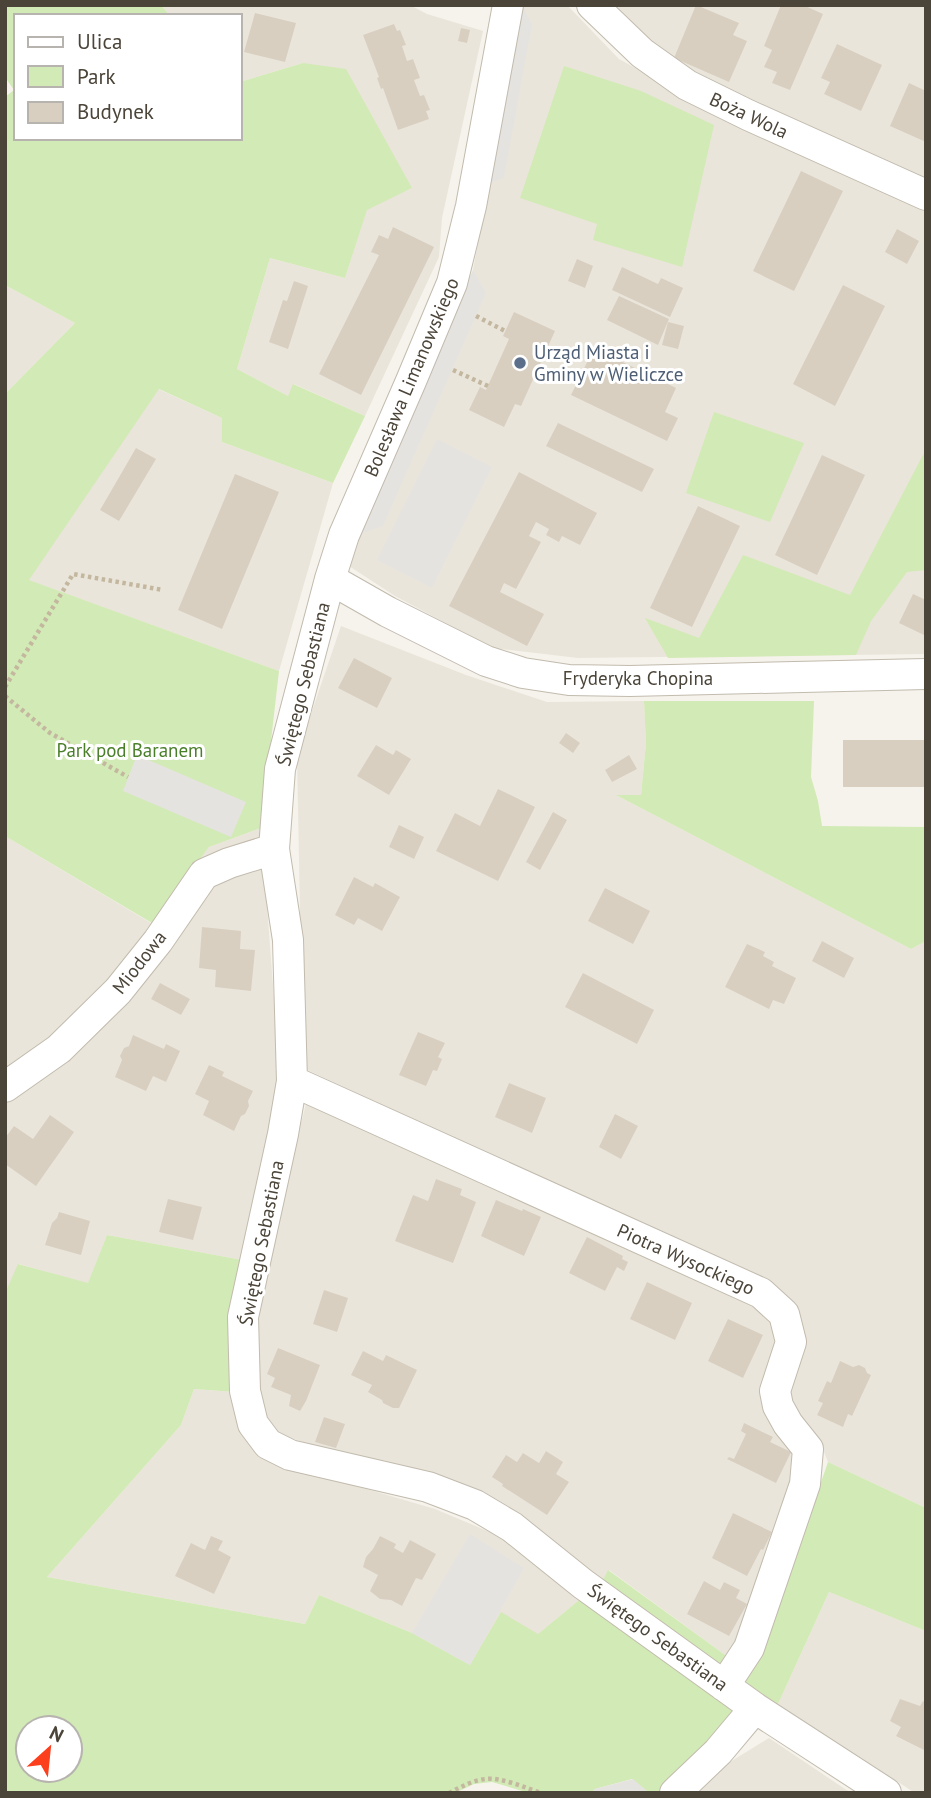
<svg xmlns="http://www.w3.org/2000/svg" width="931" height="1798" font-family="'PT Sans',sans-serif">
	<style>
		.residential { fill: #eae5da }
		.green { fill: #d2eab5; fill-rule: evenodd }
		.parking { fill: #e5e3e0 }
		.building { fill: #d8cfc1 }
		.lines { fill: none; stroke-linecap: round; stroke-linejoin: round }
		.street-casing { stroke: #c2bbae; stroke-width: 32 }
		.path { stroke: #c4b79f; stroke-width: 4.5; stroke-dasharray: 3.5 3.5; stroke-linecap: butt }
		.street { stroke: #fff; stroke-width: 30 }
		.service-dot { fill: #5c6f8a; stroke: #fff; stroke-width: 2.5 }
		.labels { text-anchor: middle; stroke-width: 6; stroke-linejoin: round; paint-order: stroke }
		.street-label { font-size: 19px; fill: #4b4439; stroke: #fff }
		.service-label { font-size: 19px; fill: #4e5e75; stroke: #fff; text-anchor: start }
		.park-label { font-size: 19px; fill: #4a7f2a; stroke: #fff }
	</style>
	<rect width="100%" height="100%" fill="#f6f3ec"/>
	<path class="residential" d="M161,5H410L427,14L483,31L442,218L439,257L365,416L294,384L288,396L237,369L270,258L345,278L367,209L412,188L303,63L240,82V16H170Z
		M521,5H567L619,59L723,116L926,207V654L578,658L493,648L395,596L349,566L360,534L473,270Z
		M612,5H926V181L690,73L656,49Z
		M5,285L75,323L5,394Z
		M158,389L222,418V442L333,483L279,671L28,580Z
		M341,626L466,675L547,702L644,701L646,743L641,795L618,796L911,949L926,941V1508L828,1462L820,1442L784,1405L800,1319L624,1216L303,1068L297,755Z
		M261,828L280,1077L242,1260L107,1235L88,1284L19,1264L5,1293V836L151,923L209,847Z
		M307,1100L761,1301L782,1339L763,1388L800,1450L795,1476L732,1660L609,1570L601,1584L388,1470L279,1434L256,1400L251,1318Z
		M194,1389L235,1392L236,1412L261,1458L435,1509L509,1540L584,1596L537,1635L470,1665L412,1633L319,1595L305,1624L47,1577L181,1425Z
		M829,1592L926,1631V1790L924,1793H915L778,1704Z
		M769,1738L851,1793H684L688,1788Z"/>
	<path class="green" d="M5,5H161L170,16H16V138H240V82L303,63L346,69L412,188L367,210L345,278L270,258L237,369L288,396L293,384L365,416L333,483L222,442V418L159,389L29,580L279,671L261,828L209,847L152,923L5,836V394L75,323L5,285V97L14,90L5,77Z
		M564,66L641,91L714,125L682,267L593,240L597,224L520,198Z
		M714,412L804,443L770,522L686,493Z
		M926,449V570L907,572L871,621L856,655L668,658L645,618L699,638L743,555L850,595Z
		M644,701H814L811,777L818,801L822,826L926,827V941L911,949L616,795H641L646,743Z
		M107,1235L242,1260L235,1392L194,1389L181,1425L47,1577L305,1624L319,1595L412,1633L470,1665L501,1612L538,1634L584,1596L735,1713L662,1793H649L632,1779L595,1789L591,1793H529L492,1782L474,1784L455,1793H5V1293L18,1264L88,1283ZM28,1728H70V1770H28Z
		M828,1462L926,1508V1631L829,1592L778,1704L744,1683L769,1633Z
		M608,1570L732,1660L725,1673L601,1584Z"/>
	<path class="parking" d="M522,5L532,24L504,178L484,185Z
		M473,270L486,293L383,526L360,534Z
		M437,439L492,467L432,588L377,560Z
		M137,755L246,802L231,837L123,791Z
		M470,1534L524,1568L470,1665L412,1633Z
		M633,1779L649,1793H591L595,1789Z"/>
	<path class="building" d="M696,5L739,23L733,35L747,41L729,82L674,58Z
		M781,5H803L823,14L790,90L772,83L777,72L764,67L772,50L764,46Z
		M255,13L296,23L285,62L244,52Z
		M394,24L397,31L400,30L406,45L402,46L407,61L413,59L420,78L414,80L420,96L424,95L430,110L426,111L429,119L398,130L383,88L381,89L377,78L379,77L363,35Z
		M461,28L470,30L467,43L458,41Z
		M837,44L882,65L861,111L824,94L830,82L821,78Z
		M909,83L926,91V142L890,126Z
		M801,171L843,191L794,291L753,271Z
		M393,227L434,247L361,395L319,374L379,255L371,252L379,235L388,239Z
		M897,229L919,241L907,264L885,252Z
		M577,259L593,266L585,288L568,281Z
		M622,267L658,284L661,278L683,288L670,317L612,290Z
		M294,281L308,286L288,349L269,342L283,300L287,301Z
		M843,285L885,306L835,406L793,384Z
		M619,296L669,319L658,345L607,320Z
		M514,312L555,331L521,406L515,404L504,427L469,410L480,387L486,390L509,339L503,336Z
		M668,322L684,326L678,349L662,345Z
		M594,348L676,388L665,412L678,418L667,441L571,395Z
		M558,423L654,469L642,492L546,446Z
		M136,448L156,459L119,521L100,510Z
		M822,455L865,475L817,575L775,555Z
		M519,472L597,513L580,545L562,536L559,542L546,535L549,529L536,522L529,536L541,542L516,589L504,583L500,592L544,614L527,646L449,606Z
		M235,474L279,492L222,629L178,610Z
		M698,506L740,526L692,627L650,608Z
		M913,594L926,600V636L899,623Z
		M354,658L392,678L377,708L338,688Z
		M566,733L580,743L573,753L559,743Z
		M843,740H926V787H843Z
		M376,745L393,755L396,750L411,759L389,795L357,776Z
		M629,755L637,769L612,782L605,770Z
		M498,789L535,807L498,881L436,851L455,813L480,826Z
		M553,812L567,820L540,870L526,862Z
		M399,825L424,837L414,859L389,847Z
		M354,877L373,887L375,883L400,897L382,931L358,918L354,925L335,915Z
		M605,888L650,911L633,944L588,921Z
		M202,927L241,931L240,949L255,950L251,991L215,987L216,970L199,968Z
		M822,941L854,958L844,978L812,961Z
		M747,944L765,952L763,956L774,962L772,966L796,978L784,1004L773,1000L769,1009L725,987Z
		M583,973L654,1010L637,1044L565,1007Z
		M160,983L190,999L181,1015L151,999Z
		M418,1032L445,1043L438,1057L442,1059L437,1071L433,1070L426,1086L399,1075Z
		M133,1035L164,1049L166,1044L180,1051L166,1082L153,1076L146,1091L115,1077L122,1060L120,1056L124,1048L129,1046Z
		M209,1065L224,1072L222,1076L253,1091L248,1101L249,1106L245,1114L241,1116L234,1131L203,1115L209,1101L195,1094Z
		M509,1083L546,1098L532,1133L495,1117Z
		M615,1114L638,1126L621,1159L599,1147Z
		M50,1115L74,1132L36,1186L5,1164V1138L14,1126L33,1139Z
		M436,1179L462,1189L460,1195L476,1202L453,1263L395,1241L413,1195L428,1201Z
		M168,1199L202,1207L193,1240L159,1232Z
		M496,1200L522,1211L523,1209L541,1217L524,1256L481,1236Z
		M59,1212L90,1221L81,1255L45,1245L52,1223L57,1218Z
		M587,1237L623,1256L622,1259L628,1262L624,1271L617,1267L605,1291L569,1273Z
		M647,1282L692,1303L675,1340L630,1319Z
		M324,1290L348,1298L337,1332L313,1324Z
		M728,1319L763,1335L743,1378L708,1361Z
		M278,1348L320,1365L306,1401L300,1411L289,1406L291,1395L271,1387L275,1378L267,1374Z
		M363,1351L383,1361L386,1355L417,1370L399,1408H393L383,1403L382,1400L368,1392L372,1385L351,1375Z
		M840,1361L853,1367L859,1365L865,1368L867,1373L871,1375L852,1416L848,1414L843,1427L817,1415L823,1403L818,1401L827,1381L831,1383Z
		M324,1417L345,1424L336,1448L315,1442Z
		M744,1423L773,1437L770,1442L791,1452L776,1483L727,1459L729,1457L734,1459L746,1434L741,1431Z
		M546,1451L563,1462L556,1474L569,1482L547,1515L502,1486L503,1484L492,1477L506,1455L517,1462L523,1453L539,1463Z
		M733,1513L772,1532L763,1550L761,1549L747,1576L712,1558Z
		M211,1536L223,1541L218,1550L231,1557L214,1594L175,1576L191,1543L205,1550Z
		M380,1536L396,1544L394,1548L403,1553L410,1540L436,1554L422,1580L416,1578L402,1606L391,1600L380,1599L370,1591L378,1575L363,1567L366,1557L373,1549Z
		M704,1581L720,1590L724,1582L740,1590L736,1598L747,1604L729,1636L687,1614Z
		M900,1699L920,1706L923,1701L926,1703V1751L896,1736L901,1727L890,1721Z"/>
	<g class="lines">
		<g class="street-casing">
			<path id="street" d="M508,5L471,206L452,283L411,381L344,535L330,579L280,769L274,849L288,940L292,1081L283,1134L243,1317L245,1391L253,1424L268,1444L290,1455L428,1487L475,1505L512,1527L583,1584L755,1708L886,1793
				M592,5L642,53L687,85L748,115L926,195
				M330,579L388,612L486,661L523,673L569,680L630,681L926,674
				M292,1081L761,1293L784,1314L791,1342L775,1391L778,1406L788,1424L808,1449L805,1484L749,1648L724,1686
				M5,1087L59,1049L118,991L158,941L204,874L229,863L274,849
				M675,1793L718,1752L755,1708"/>
		</g>
		<path class="path" d="M476,316L505,331
			M453,370L488,386
			M5,687L73,574L163,590
			M5,696L50,733L128,777
			M449,1793C461,1787 473,1780 486,1779C501,1777 526,1788 541,1793"/>
		<use href="#street" class="street"/>
	</g>
	<circle class="service-dot" cx="520" cy="363" r="7"/>
	<g class="labels">
		<g class="street-label">
			<text transform="translate(749 115) rotate(25)" y="7">Boża Wola</text>
			<text transform="translate(411 377) rotate(-67)" y="7">Bolesława Limanowskiego</text>
			<text x="638" y="685">Fryderyka Chopina</text>
			<text transform="translate(303 684) rotate(-76)" y="7">Świętego Sebastiana</text>
			<text transform="translate(139 962) rotate(-52)" y="7">Miodowa</text>
			<text transform="translate(261 1243) rotate(-79)" y="7">Świętego Sebastiana</text>
			<text transform="translate(686 1259) rotate(24)" y="7">Piotra Wysockiego</text>
			<text transform="translate(658 1637) rotate(36)" y="7">Świętego Sebastiana</text>
		</g>
		<g class="service-label">
			<text x="534" y="359">Urząd Miasta i<tspan x="534" dy="22">Gminy w Wieliczce</tspan></text>
		</g>
		<g class="park-label">
			<text x="130" y="757">Park pod Baranem</text>
		</g>
	</g>
	<rect width="931" height="1798" fill="none" stroke="#4b4439" stroke-width="14"/>
	<rect x="14" y="14" width="228" height="126" fill="#ffffff" stroke="#b7b4b0" stroke-width="2"/>
	<rect x="28" y="37" width="35" height="10" fill="#ffffff" stroke="#b7b4b0" stroke-width="2"/>
	<text x="77" y="49" font-size="21" fill="#4b4439">Ulica</text>
	<rect x="28" y="66" width="35" height="21" fill="#d2eab5" stroke="#b7b4b0" stroke-width="2"/>
	<text x="77" y="84" font-size="21" fill="#4b4439">Park</text>
	<rect x="28" y="102" width="35" height="21" fill="#d8cfc1" stroke="#b7b4b0" stroke-width="2"/>
	<text x="77" y="119" font-size="21" fill="#4b4439">Budynek</text>
	<g transform="translate(49 1749) rotate(27)"><circle r="33" fill="#ffffff" stroke="#b7b4b0" stroke-width="2"/>
	<path d="M0-5L12 26L0 18L-12 26Z" fill="#fc3f1d"/>
	<text y="-10" font-size="19" font-weight="bold" text-anchor="middle" fill="#4b4439">N</text>
	</g>
</svg>
